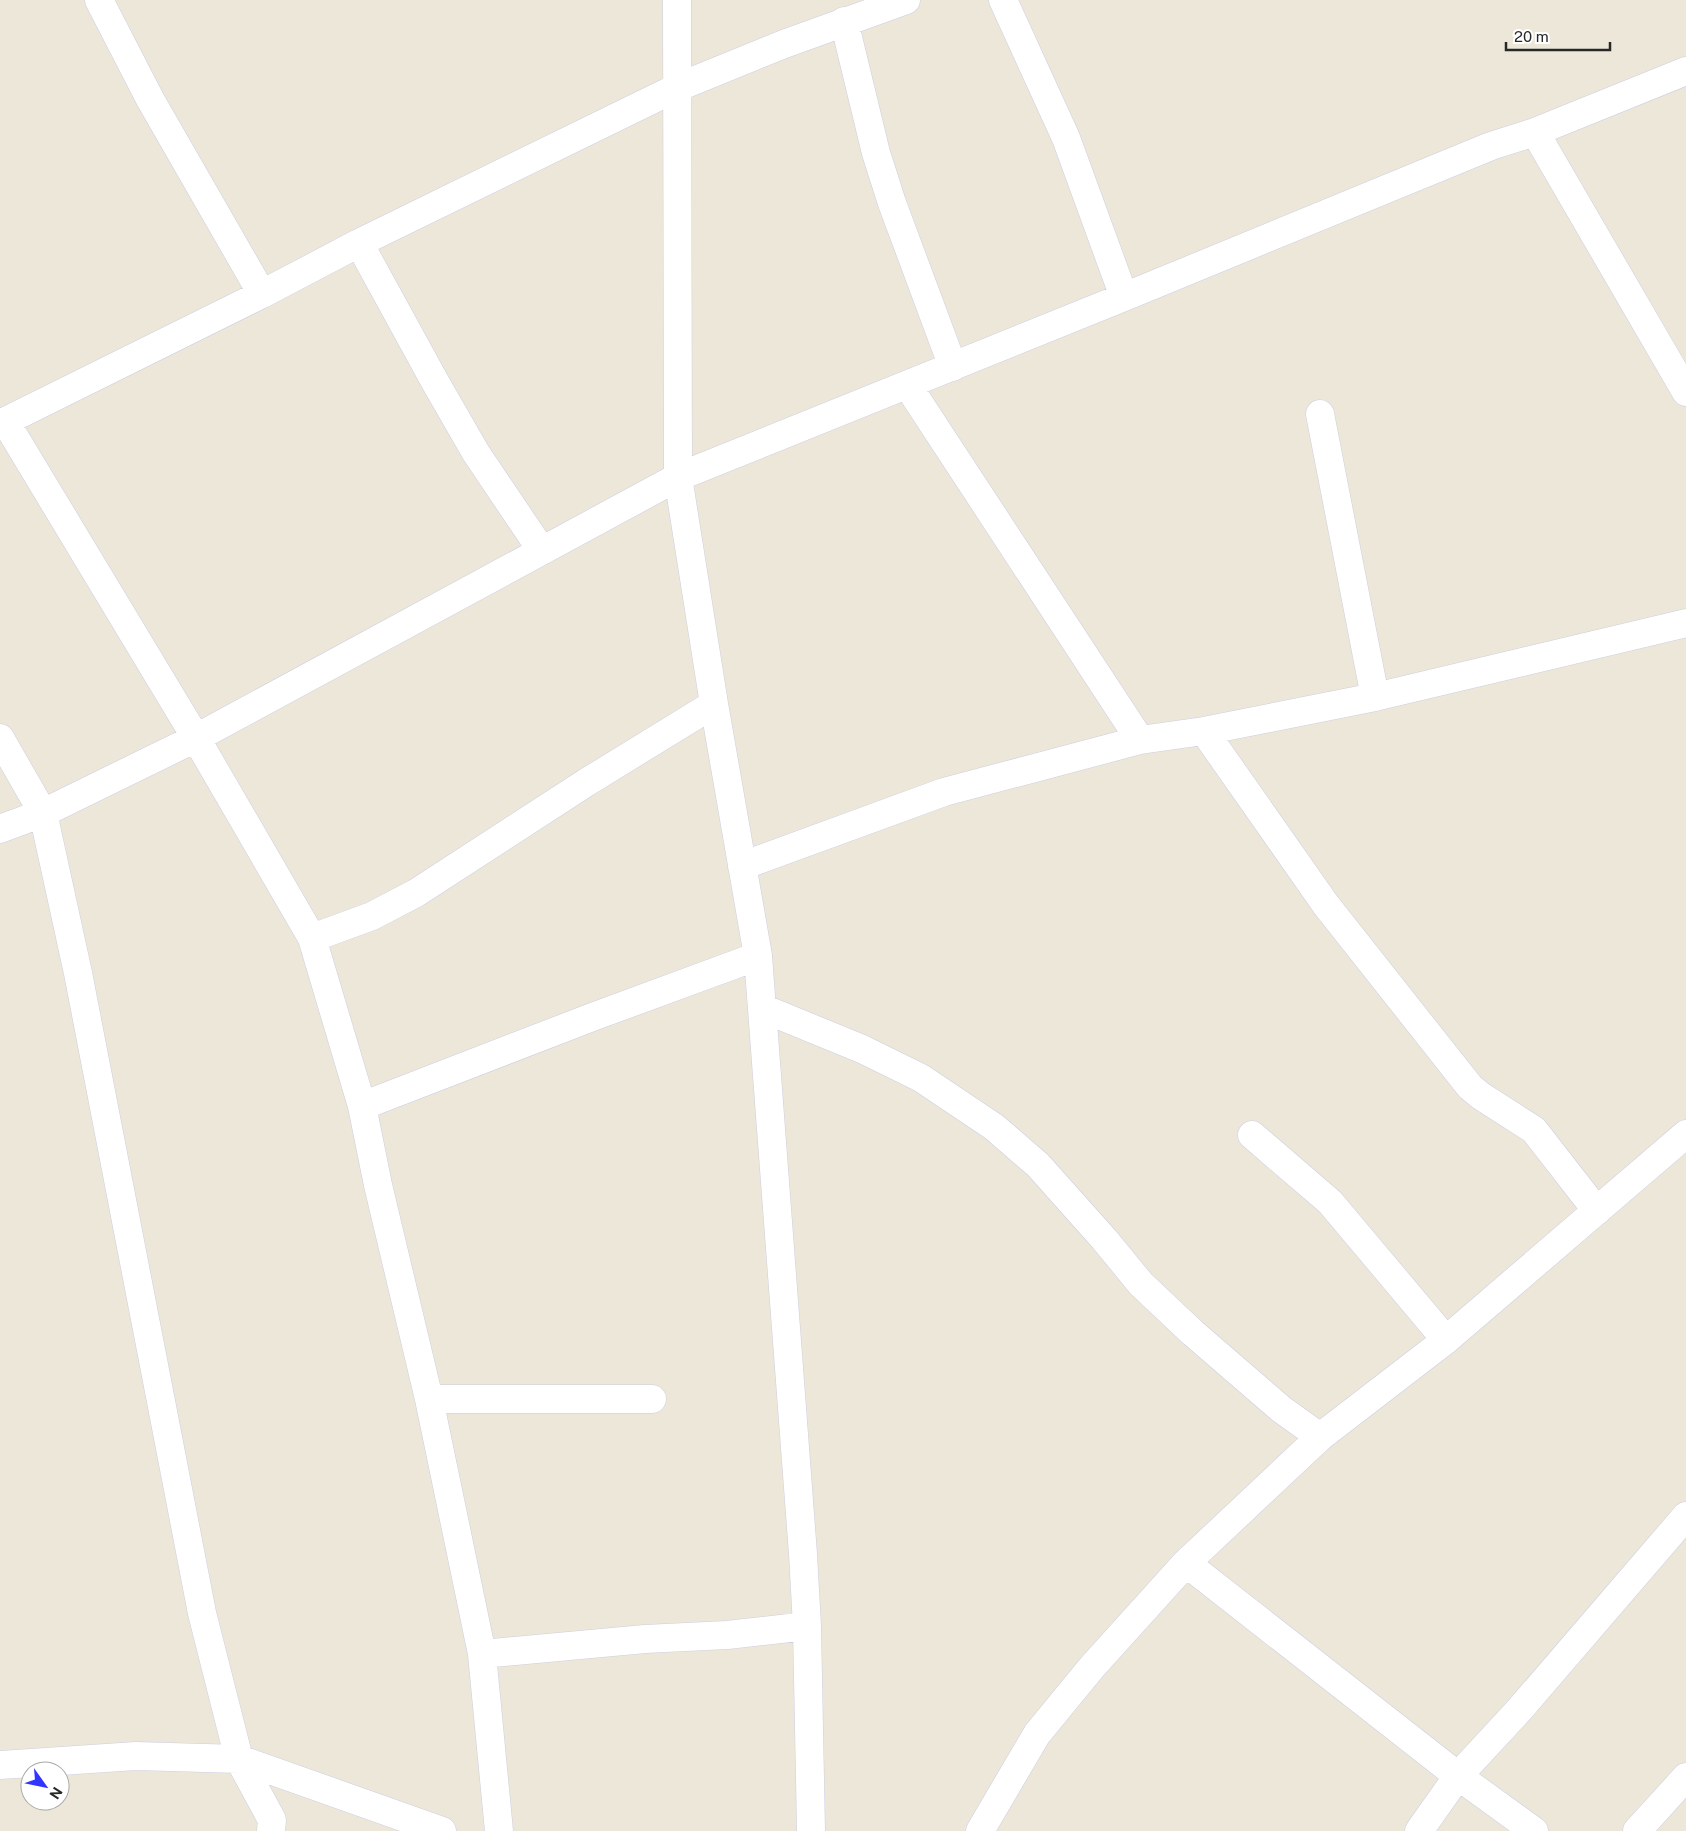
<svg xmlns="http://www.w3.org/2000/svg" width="1686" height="1831" font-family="'Public Sans',sans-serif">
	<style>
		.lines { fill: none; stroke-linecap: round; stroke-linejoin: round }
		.minor-casing { stroke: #cecee2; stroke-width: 29 }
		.minor { stroke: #fff; stroke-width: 28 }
	</style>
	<rect width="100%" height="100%" fill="#ece7d8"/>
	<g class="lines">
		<g class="minor-casing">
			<path id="minor" d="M99,0L150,99L262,294
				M677,0L678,477L714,704L758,956L803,1554L807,1626L811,1831
				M1003,0L1066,138L1124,297
				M844,21L876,153L892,203L953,367
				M1535,132L1686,392
				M359,243L434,380L476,453L542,551
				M908,386L1140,740
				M1320,414L1375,697
				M5,421L196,738L312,938L362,1106L378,1185L429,1399L482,1654L499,1831
				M0,424L262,294L359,243L676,88L784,44L906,0
				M1204,731L1326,905L1470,1087L1481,1096L1534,1130L1597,1211
				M0,738L43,813L78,973L202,1613L239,1759L272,1820L271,1831
				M0,829L43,813L196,738L678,477L1124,297L1491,146L1535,132L1686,71
				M742,866L944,792L1140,740L1204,731L1375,697L1686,623
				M312,938L372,916L416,893L587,782L714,704
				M762,1008L862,1049L921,1078L994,1127L1038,1165L1104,1239L1141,1284L1193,1333L1281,1409L1320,1437
				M362,1106L595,1016L758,956
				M1252,1135L1330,1202L1446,1340
				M429,1399H652
				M1186,1563L1458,1776L1534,1831
				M482,1654L645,1639L727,1635L807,1626
				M0,1765L136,1756L239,1759L442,1831
				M980,1831L1037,1734L1092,1667L1186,1563L1320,1437L1446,1340L1686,1134
				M1419,1831L1458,1776L1520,1709L1686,1516
				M1637,1831L1686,1777"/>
		</g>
		<use href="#minor" class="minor"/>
	</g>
	<g transform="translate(45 1786) rotate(123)"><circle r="24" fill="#ffffff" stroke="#a9a9a9"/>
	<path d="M0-4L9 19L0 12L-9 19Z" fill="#3234ff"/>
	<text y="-8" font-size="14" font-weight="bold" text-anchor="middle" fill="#282828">N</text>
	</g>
	<path d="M1506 42v8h104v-8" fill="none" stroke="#282828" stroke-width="2.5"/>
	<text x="1514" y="42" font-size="15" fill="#282828" stroke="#ffffff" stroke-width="4" paint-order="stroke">20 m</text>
</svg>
